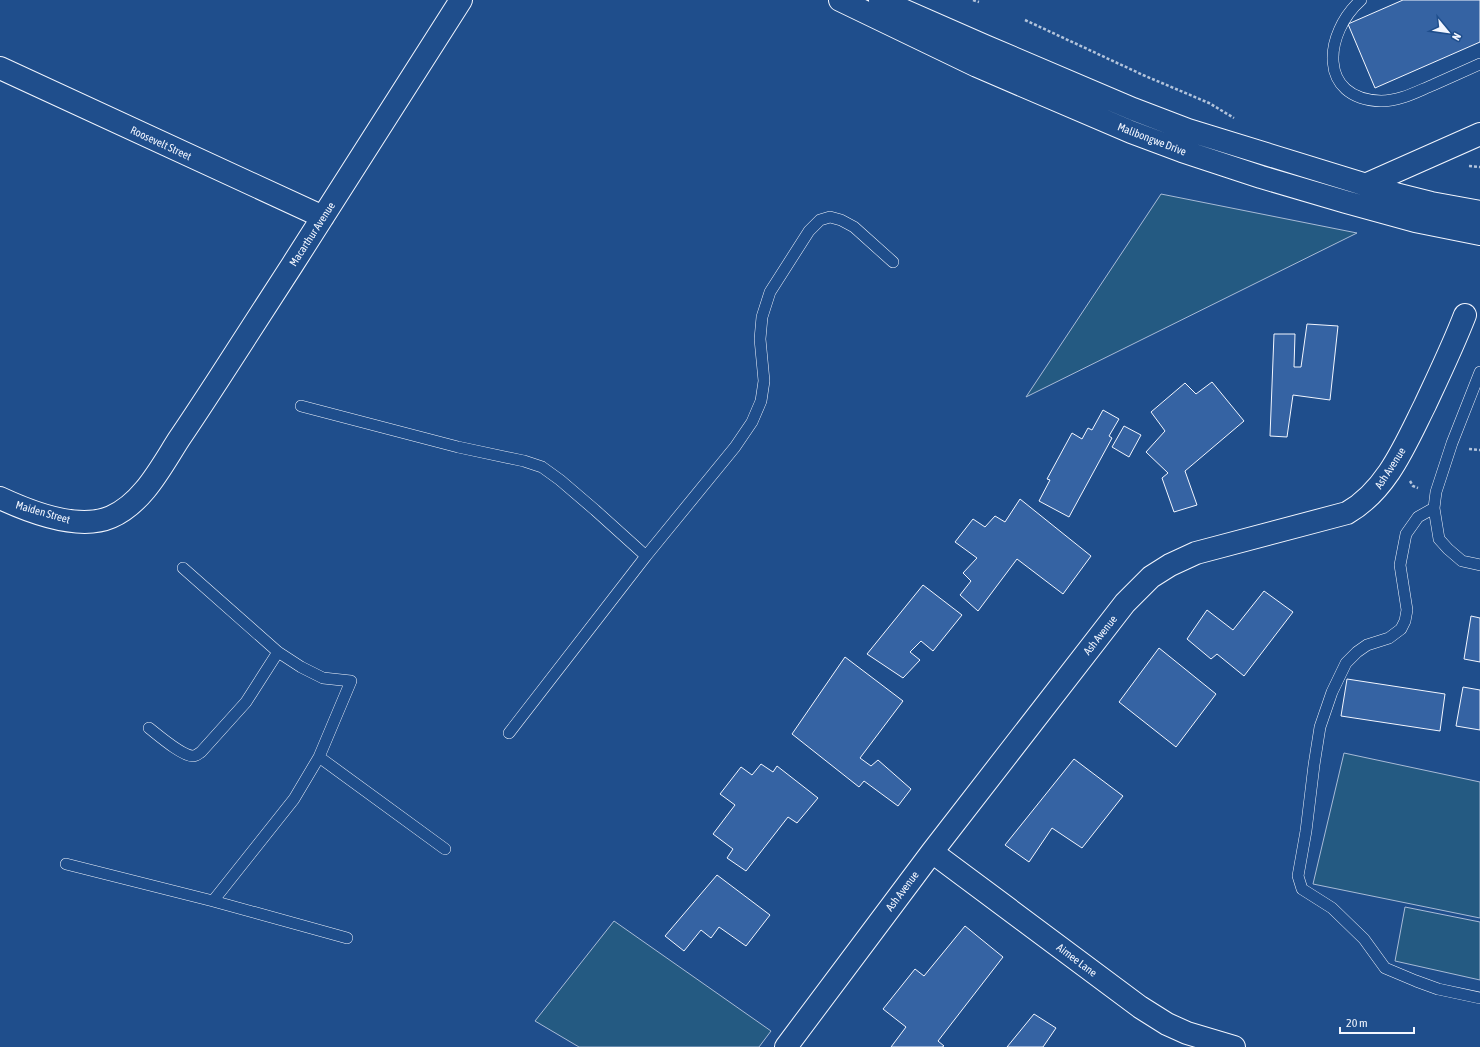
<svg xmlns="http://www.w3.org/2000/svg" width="1480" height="1047" font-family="'Asap Condensed',sans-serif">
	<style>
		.green { fill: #245a82; stroke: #a8bbd7 }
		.building { fill: #3563a3; stroke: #f2f6ff }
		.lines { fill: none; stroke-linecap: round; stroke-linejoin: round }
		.service-casing { stroke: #f2f6ff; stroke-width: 12 }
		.minor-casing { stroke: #f2f6ff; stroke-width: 24 }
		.secondary-casing { stroke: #f2f6ff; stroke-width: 24 }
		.path { stroke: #b3c4dc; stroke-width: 2.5; stroke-dasharray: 3 2; stroke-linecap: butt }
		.service { stroke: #1f4e8c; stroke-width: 11 }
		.minor { stroke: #1f4e8c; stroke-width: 22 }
		.secondary { stroke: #1f4e8c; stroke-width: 22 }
		.labels { text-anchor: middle; stroke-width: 3; stroke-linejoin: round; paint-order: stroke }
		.street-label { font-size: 11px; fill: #f2f6ff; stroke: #1f4e8c }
	</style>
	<rect width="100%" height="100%" fill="#1f4e8c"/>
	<path class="green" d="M1161,194L1357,233L1026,397Z
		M1344,753L1480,782V918L1313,884Z
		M1405,907L1480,922V980L1395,961Z
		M614,921L771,1031L759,1047H579L535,1021Z"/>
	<path class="building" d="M1403,0H1480V42L1375,88L1348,24Z
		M1307,324L1338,326L1330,400L1293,395L1287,437L1270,436L1274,334H1295L1294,367H1301Z
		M1212,382L1244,421L1185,471L1197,505L1174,512L1162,478L1168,473L1146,452L1165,431L1151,412L1185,383L1196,394Z
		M1103,410L1119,419L1109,436L1112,438L1069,517L1039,501L1050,480L1047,479L1072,433L1082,439L1088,428L1092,430Z
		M1124,426L1141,435L1129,457L1112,447Z
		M1020,499L1091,556L1063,594L1017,559L978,611L960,595L971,581L963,573L977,558L955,542L973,519L985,527L995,516L1005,522Z
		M923,585L962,615L933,651L921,641L910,652L920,660L903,678L867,654Z
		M1264,591L1293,612L1244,676L1217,654L1211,659L1187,639L1207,610L1233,630Z
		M1471,616L1480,618V662L1464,659Z
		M1159,648L1216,694L1176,747L1119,702Z
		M845,657L903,701L860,758L871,766L878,760L911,789L898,806L864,781L859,787L792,734Z
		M1347,679L1445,694L1440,731L1341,716Z
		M1463,687L1480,690V730L1456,726Z
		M1074,759L1123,796L1082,848L1052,828L1029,862L1005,845Z
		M761,764L773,772L777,766L818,798L797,823L788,817L746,871L727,858L733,849L713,834L735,805L720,794L741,767L752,775Z
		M717,875L770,915L746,946L719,927L711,938L701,930L684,951L665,936Z
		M965,926L1003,957L938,1041L944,1046L942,1047H891L906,1027L883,1009L915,969L924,976Z
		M1034,1014L1056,1028L1043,1047H1007Z"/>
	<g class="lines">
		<g class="service-casing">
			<path id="service" d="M1361,0C1324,33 1317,99 1381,101C1400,101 1416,92 1433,85C1449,78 1464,71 1480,64
				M1480,372L1452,443L1436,492L1434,508L1439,539L1448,549L1462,561L1480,565
				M301,406L458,447L524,461L542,467L560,480L595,510L646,556
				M1434,508L1418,517L1406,534L1400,565L1407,610L1405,621L1401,629L1389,638L1367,645L1357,652L1346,663L1332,692L1320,727L1314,765L1306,831L1298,876L1302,889L1332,908L1364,939L1385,968L1416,981L1438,989L1480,998
				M183,568L278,652L301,667L323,678L351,681L319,757L294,799L213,901
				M149,728C158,735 182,756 193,756C196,756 198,754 201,752L246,702L278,652
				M509,733L646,556L735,447L752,422L761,401L764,381L760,339L762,317L770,292L809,231L820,220L830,217L841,220L854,227L893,262
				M319,757L445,849
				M66,864L213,901L347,938"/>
		</g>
		<g class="minor-casing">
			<path id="minor" d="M0,68L323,217
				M0,498C30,512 79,531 111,517C143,503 161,467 179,439C192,420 205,400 218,380C300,254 380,127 461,0
				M932,852L1140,1007L1167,1024L1187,1033L1234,1047
				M786,1047L932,852L1125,603L1151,577L1170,565L1196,553L1347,513C1387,490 1405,445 1425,405C1439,375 1453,346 1465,315"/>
		</g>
		<g class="secondary-casing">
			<path id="secondary" d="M840,0L977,66L1131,132L1182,151L1261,177L1346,202L1415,221L1480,234
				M880,0L985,46L1133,109L1188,130L1399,195L1431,203L1480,212
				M1365,185L1480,134"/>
		</g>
		<path class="path" d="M973,0L979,2
			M1025,20L1143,75L1209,103L1234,118
			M1469,166L1480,167
			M1469,449L1480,450
			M1410,481L1413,486L1418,488"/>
		<use href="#service" class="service"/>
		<use href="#minor" class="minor"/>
		<use href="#secondary" class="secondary"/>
	</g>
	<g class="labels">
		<g class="street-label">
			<text transform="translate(1152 139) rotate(21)" y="4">Malibongwe Drive</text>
			<text transform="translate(161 143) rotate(25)" y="4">Roosevelt Street</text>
			<text transform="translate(312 234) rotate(-57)" y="4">Macarthur Avenue</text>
			<text transform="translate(1390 468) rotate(-57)" y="4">Ash Avenue</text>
			<text transform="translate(43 512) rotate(16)" y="4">Maiden Street</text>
			<text transform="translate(1100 635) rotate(-52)" y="4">Ash Avenue</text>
			<text transform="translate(902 891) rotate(-53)" y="4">Ash Avenue</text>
			<text transform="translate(1077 960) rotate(37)" y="4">Aimee Lane</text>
		</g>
	</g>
	<g transform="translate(1448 32) rotate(119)" stroke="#1f4e8c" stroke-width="3" paint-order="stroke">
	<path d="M0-3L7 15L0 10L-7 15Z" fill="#f2f6ff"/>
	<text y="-6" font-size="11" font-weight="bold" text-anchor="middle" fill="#f2f6ff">N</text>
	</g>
	<path d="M1340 1027v6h74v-6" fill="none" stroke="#f2f6ff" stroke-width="2"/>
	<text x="1346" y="1027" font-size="12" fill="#f2f6ff" stroke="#1f4e8c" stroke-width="3" paint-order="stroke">20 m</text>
</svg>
